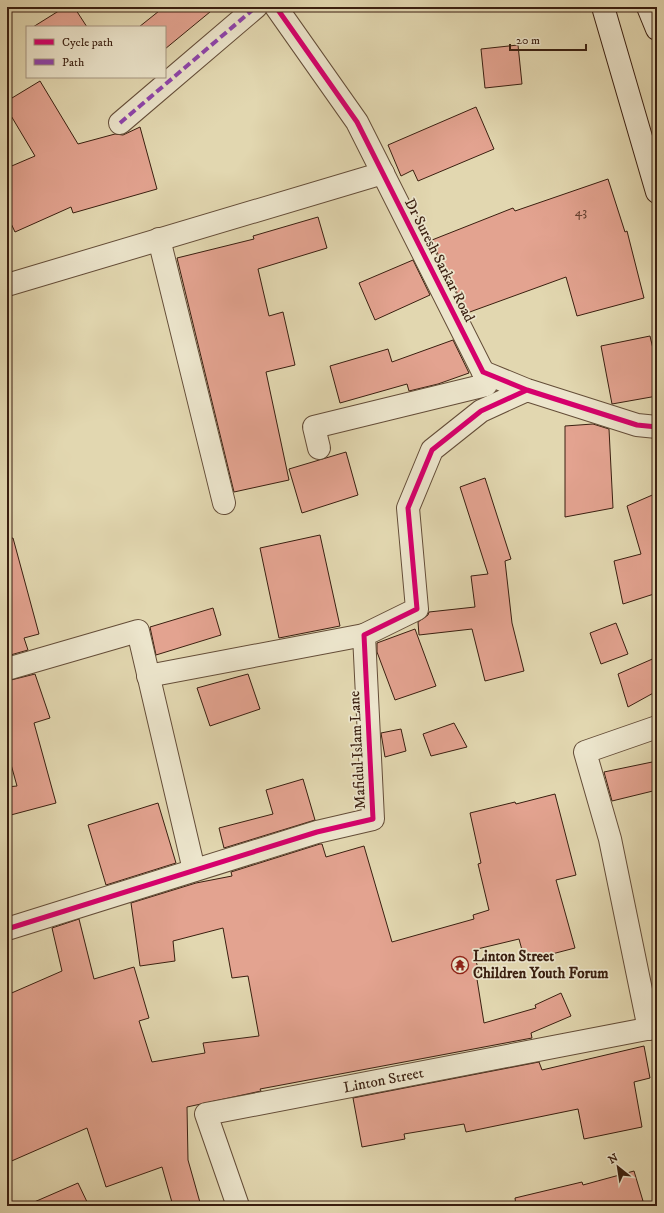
<svg xmlns="http://www.w3.org/2000/svg" width="664" height="1213" font-family="'IM FELL DW Pica',serif">
	<style>
		.building { fill: #e3a390; stroke: #3a1f10 }
		.lines { fill: none; stroke-linecap: round; stroke-linejoin: round }
		.minor-casing { stroke: #644d38; stroke-width: 24 }
		.tertiary-casing { stroke: #644d38; stroke-width: 24 }
		.secondary-casing { stroke: #3a1f10; stroke-width: 24 }
		.minor { stroke: #ece5cc; stroke-width: 22 }
		.tertiary { stroke: #ece5cc; stroke-width: 22 }
		.secondary { stroke: #ece5cc; stroke-width: 22 }
		.quiet { stroke: #8e44ad; stroke-width: 4; stroke-dasharray: 8 4; stroke-linecap: butt }
		.cycleway-casing { stroke: #ece5cc; stroke-width: 8 }
		.cycleway { stroke: #d6006c; stroke-width: 5 }
		.labels { text-anchor: middle; stroke-width: 3.5; stroke-linejoin: round; paint-order: stroke }
		.number-label { font-size: 13px; fill: #644030 }
		.street-label { font-size: 15px; fill: #3a1f10; stroke: #ece5cc }
		.poi-label { font-size: 15px; font-weight: bold; fill: #3a1f10; stroke: #ece5cc; text-anchor: start }
	</style>
	<rect width="100%" height="100%" fill="#e2d7b0"/>
	<filter id="stains"><feTurbulence type="fractalNoise" baseFrequency=".005" numOctaves="4"/><feColorMatrix values="0 0 0 0 .2 0 0 0 0 .09 0 0 0 0 .02 0 0 0 .5 -.17"/></filter>
	<radialGradient id="worn" r=".72"><stop offset=".6" stop-color="#630" stop-opacity="0"/><stop offset="1" stop-color="#630" stop-opacity=".3"/></radialGradient>
	<path class="building" d="M65,7H74L87,27H33Z
		M164,7H216L165,49V27H139Z
		M518,45L522,84L485,88L481,49Z
		M40,81L78,144L115,134L123,135L140,127L157,189L73,213L71,207L15,232L7,215V168L35,156L7,109V101Z
		M476,107L494,149L418,181L413,170L401,176L388,145Z
		M608,179L625,232L627,231L644,298L577,316L566,277L467,313L436,250L432,240L513,208L515,211Z
		M318,217L327,248L258,269L269,316L283,312L295,365L266,372L289,480L234,492L177,258L254,239L253,236Z
		M413,260L430,295L375,320L359,283Z
		M650,336L654,353L657,352V396L612,404L601,346Z
		M453,340L469,373L438,384L409,391L407,384L340,403L330,366L388,349L392,362Z
		M593,424L609,429L613,508L565,517V426Z
		M346,452L358,495L302,513L289,469Z
		M485,478L511,559L505,561L512,623L524,671L485,681L472,629L419,635L418,622L428,615L429,612L475,607L471,576L488,574L460,487Z
		M657,493V593L623,604L614,561L641,554L627,506Z
		M320,535L340,626L279,638L260,548Z
		M13,538L39,634L24,638L28,650L7,656V539Z
		M213,608L221,635L156,655L150,627Z
		M616,623L628,654L601,664L590,633Z
		M415,629L436,686L395,700L377,652V643Z
		M657,657V691L628,707L618,674Z
		M35,674L50,718L34,723L56,803L7,816V787L17,786L7,750V681Z
		M248,674L260,709L210,726L197,688Z
		M454,723L467,747L431,756L423,734Z
		M401,729L406,751L385,757L381,733Z
		M657,761V790L612,801L604,772Z
		M303,779L315,820L224,848L219,828L273,814L266,790Z
		M555,794L576,875L556,880L575,948L525,961L519,939L473,950L479,972L476,973L484,1023L536,1008L535,1005L561,993L571,1016L531,1033L532,1038L260,1089L261,1091L187,1107L188,1160L201,1206H173L162,1167L106,1187L87,1128L7,1163V995L62,971L52,928L79,919L94,979L134,967L149,1018L139,1021L152,1062L205,1053L203,1043L259,1036L248,976L232,978L223,928L173,941L175,961L140,966L131,903L196,883L232,876L231,872L320,844H322L326,857L364,846L392,942L474,919L473,915L489,910L478,864L481,863L470,813L515,802L516,804Z
		M158,803L176,863L106,885L88,825Z
		M644,1046L650,1078L634,1082L642,1127L584,1139L578,1109L466,1132L464,1124L404,1134L405,1139L362,1147L353,1098L539,1062L542,1070Z
		M634,1171L643,1201L627,1206H516L515,1198L582,1182L583,1185Z
		M78,1183L89,1206H25Z"/>
	<g class="lines">
		<g class="minor-casing">
			<g id="minor">
				<path d="M120,123L256,7"/>
				<path d="M159,239L224,503"/>
				<path d="M7,285L383,173"/>
				<path d="M319,448L314,427L486,385L483,371"/>
				<path d="M7,669L138,631L194,870"/>
				<path d="M148,676L364,635"/>
				<path d="M649,1029L610,839L585,752L657,727"/>
				<path id="s1" d="M238,1206L206,1114L657,1027"/>
			</g>
		</g>
		<g class="tertiary-casing">
			<path id="tertiary" d="M276,7L357,122L483,372L527,390L637,425L657,427
				M7,929L317,832L373,819L364,635L417,609L408,508L432,450L481,411L527,390"/>
		</g>
		<g class="secondary-casing">
			<path id="secondary" d="M603,7L657,192
				M648,7L657,29"/>
		</g>
		<use href="#minor" class="minor"/>
		<use href="#tertiary" class="tertiary"/>
		<use href="#secondary" class="secondary"/>
		<path class="quiet" d="M120,123L256,7"/>
		<g class="cycleway-casing">
			<path id="cycleway" d="M276,7L357,122L483,372L527,390L637,425L657,427
				M7,929L317,832L373,819L364,635L417,609L408,508L432,450L481,411L527,390"/>
		</g>
		<use href="#cycleway" class="cycleway"/>
	</g>
	<defs>
		<g id="temple-ring" transform="scale(0.9)"><circle r="9.5" fill="#ece5cc" stroke="#8f2418" stroke-width="1.5"/><path d="M0-6L5-2H3V0L6.5 2.5H4V6H1.5V3h-3V6H-4V2.5H-6.5L-3 0V-2H-5Z" fill="#8f2418"/></g>
	</defs>
	<g fill-rule="evenodd">
		<use href="#temple-ring" x="460" y="965"/>
	</g>
	<g class="labels">
		<g class="number-label">
			<text x="581" y="216">43</text>
		</g>
		<g class="street-label">
			<text transform="translate(440 260) rotate(63)" y="5">Dr Suresh Sarkar Road</text>
			<text transform="translate(357 750) rotate(-93)" y="5">Mafidul Islam Lane</text>
			<text dy="5" stroke="none"><textPath href="#s1" startOffset="278">Linton Street</textPath></text>
		</g>
		<g class="poi-label">
			<text x="473" y="961">Linton Street<tspan x="473" dy="17">Children Youth Forum</tspan></text>
		</g>
	</g>
	<rect width="664" height="1213" fill="none" stroke="#e2d7b0" stroke-width="24"/>
	<rect x="8" y="8" width="648" height="1197" fill="none" stroke="#3a1f10" stroke-width="2"/>
	<rect x="12" y="12" width="640" height="1189" fill="none" stroke="#3a1f10"/>
	<rect x="26" y="26" width="140" height="52" fill="#ece5cc" stroke="#a59681"/>
	<rect x="34" y="39" width="20" height="6" fill="#d6006c" stroke="#a59681"/>
	<text x="62" y="46" font-size="12" fill="#3a1f10">Cycle path</text>
	<rect x="34" y="59" width="20" height="6" fill="#8e44ad" stroke="#a59681"/>
	<text x="62" y="66" font-size="12" fill="#3a1f10">Path</text>
	<g transform="translate(618 1167) rotate(330)" stroke="#ece5cc" stroke-width="3" paint-order="stroke">
	<path d="M0-3L7 15L0 10L-7 15Z" fill="#3a1f10"/>
	<text y="-6" font-size="11" font-weight="bold" text-anchor="middle" fill="#3a1f10">N</text>
	</g>
	<path d="M510 44v6h76v-6" fill="none" stroke="#3a1f10" stroke-width="2"/>
	<text x="516" y="44" font-size="12" fill="#3a1f10" stroke="#ece5cc" stroke-width="3" paint-order="stroke">20 m</text>
	<rect width="100%" height="100%" filter="url(#stains)"/>
	<rect width="100%" height="100%" fill="url(#worn)"/>
</svg>
